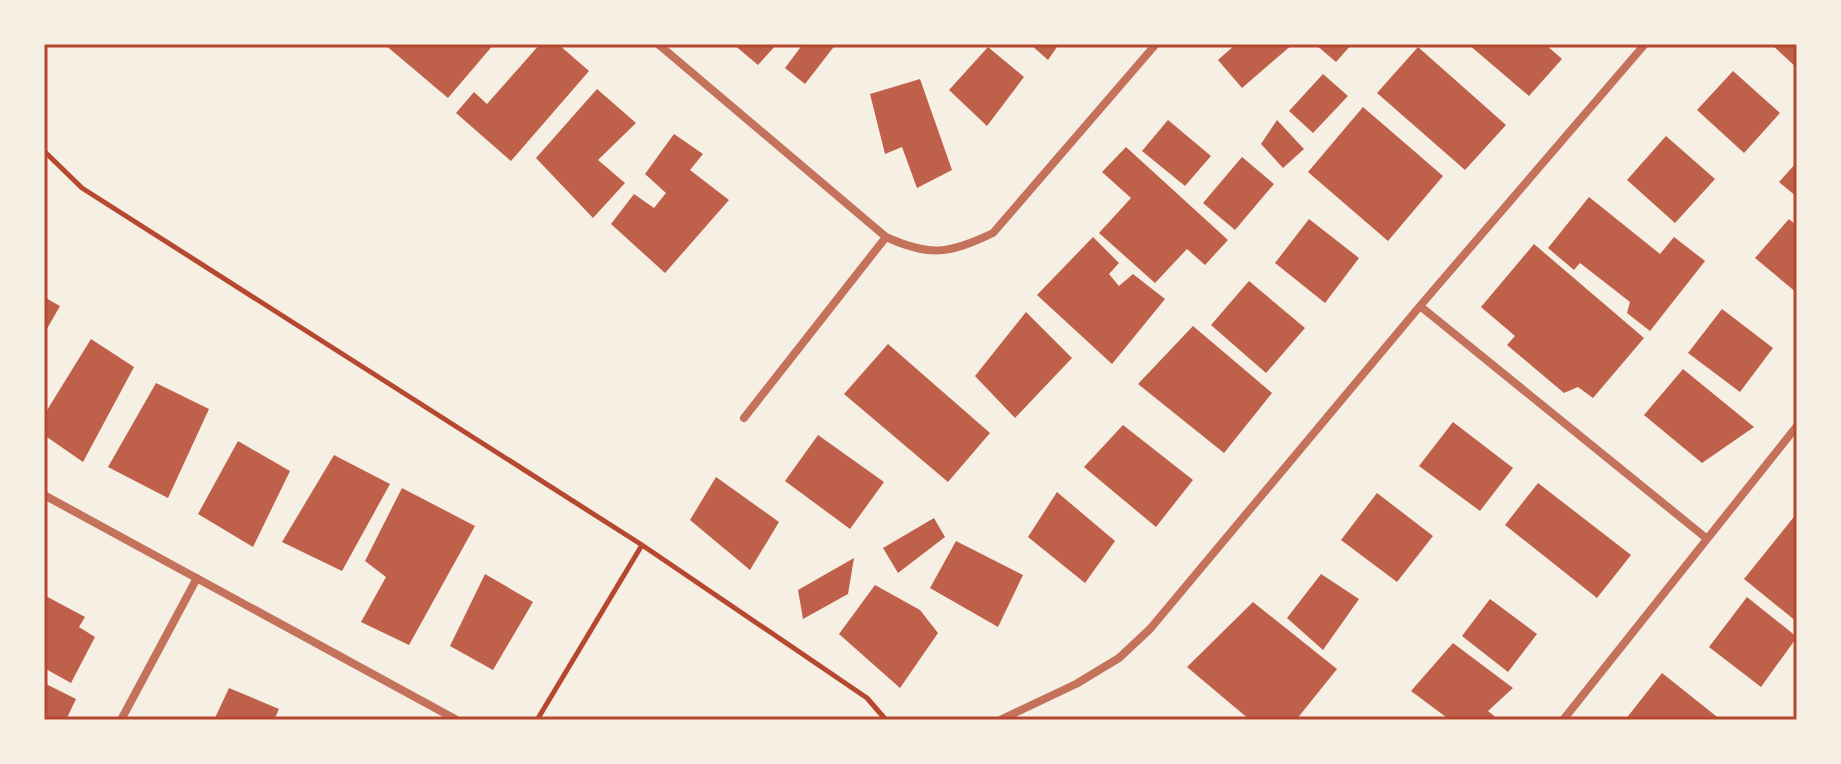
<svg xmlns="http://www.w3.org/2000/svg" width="1841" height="764" font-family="'Public Sans',sans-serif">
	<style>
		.building { fill: #bf614a }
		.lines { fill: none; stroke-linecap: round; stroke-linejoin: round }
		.path { stroke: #b5482f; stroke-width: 5 }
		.minor { stroke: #c5725c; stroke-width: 8 }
		.neatline { fill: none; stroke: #b5482f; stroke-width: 3 }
	</style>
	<rect width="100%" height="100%" fill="#f6efe4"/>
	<path class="building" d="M384,44H494L448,98Z
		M540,44H558L589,71L511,161L456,113L474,92L487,104Z
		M733,44H777L758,65Z
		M803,44H836L805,84L785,68Z
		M1030,44H1059L1048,60Z
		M1236,44H1293L1242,88L1218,60Z
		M1315,44H1352L1336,62Z
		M1468,44H1545L1562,59L1529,96Z
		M1771,44H1797V68Z
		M988,47L1024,77L987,126L949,90Z
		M1418,47L1506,125L1465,170L1377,93Z
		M1733,71L1780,113L1744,153L1697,110Z
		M1323,74L1348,96L1313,133L1289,111Z
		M920,79L952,170L917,188L902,147L885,154L870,94Z
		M597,89L636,123L598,160L625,183L593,218L536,158Z
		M1363,107L1443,176L1388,241L1308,172Z
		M1168,120L1211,156L1185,186L1142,151Z
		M1277,120L1304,149L1283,168L1261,144Z
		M674,134L703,154L690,170L729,200L665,273L611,224L634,194L654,208L666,193L645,174Z
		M1666,136L1715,179L1675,223L1627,180Z
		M1126,147L1228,240L1205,265L1187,249L1155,283L1099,233L1131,198L1102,172Z
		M1242,157L1274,184L1235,230L1203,203Z
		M1797,162V197L1779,182Z
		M1589,197L1660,254L1674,237L1705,261L1650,331L1627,313L1630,302L1580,263L1574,270L1548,248Z
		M1309,219L1359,258L1325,303L1275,263Z
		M1789,219L1797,226V293L1755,258Z
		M1093,237L1119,263L1109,274L1119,286L1133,274L1165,299L1112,364L1037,295Z
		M1534,244L1644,338L1593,398L1578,387L1564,393L1507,345L1515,336L1481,307Z
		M1249,281L1305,328L1266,373L1211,325Z
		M44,297L60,306L44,334Z
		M1722,309L1773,348L1740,392L1688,353Z
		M1026,312L1072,358L1015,418L975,376Z
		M1193,326L1272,393L1224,453L1138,384Z
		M91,339L134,367L83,462L44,435V415Z
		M888,344L990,433L948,482L844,394Z
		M1683,369L1754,427L1702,463L1644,415Z
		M156,383L209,409L168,498L108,467Z
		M1453,422L1513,468L1480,511L1419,466Z
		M1123,425L1193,480L1156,527L1084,467Z
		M818,435L884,482L850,529L785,481Z
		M238,441L290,471L253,547L198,514Z
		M334,455L390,484L342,571L282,542Z
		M716,477L779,522L750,570L690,520Z
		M1538,483L1631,555L1597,598L1505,525Z
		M402,488L475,526L409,645L361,622L386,577L365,561Z
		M1057,492L1115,541L1085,583L1028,537Z
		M1377,493L1433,536L1397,582L1341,540Z
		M1797,513V622L1744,579Z
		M934,518L945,537L898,573L883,548Z
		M956,541L1023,575L998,627L930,588Z
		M854,558L848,594L803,619L798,590Z
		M485,574L533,602L493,670L450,646Z
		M1321,574L1359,599L1323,650L1287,618Z
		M875,585L920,610L938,633L900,688L839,634Z
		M44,595L85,617L79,627L95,637L71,683L44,668Z
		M1747,597L1797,637L1761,687L1709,647Z
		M1490,599L1537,634L1508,672L1462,636Z
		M1253,602L1337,669L1296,720H1250L1187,667Z
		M1453,643L1513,688L1488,711L1499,720H1450L1411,691Z
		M1662,673L1721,720H1625Z
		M44,683L76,699L66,720H44Z
		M229,688L279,709L274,720H214Z"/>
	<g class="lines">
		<path class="path" d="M44,151L82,188L642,545L537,720
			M642,545L867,698L886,720"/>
		<path class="minor" d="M658,44L886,237C930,257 949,254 993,233L1156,44
			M1420,306L1706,538
			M744,418L886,237
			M44,495L457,720
			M121,720L197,578
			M1000,720L1076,684L1119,658L1150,629L1420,306L1645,44
			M1563,720L1797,426"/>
	</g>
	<rect width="1841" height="764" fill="none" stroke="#f6efe4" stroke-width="92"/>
	<rect x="46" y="46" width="1749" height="672" class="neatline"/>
</svg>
